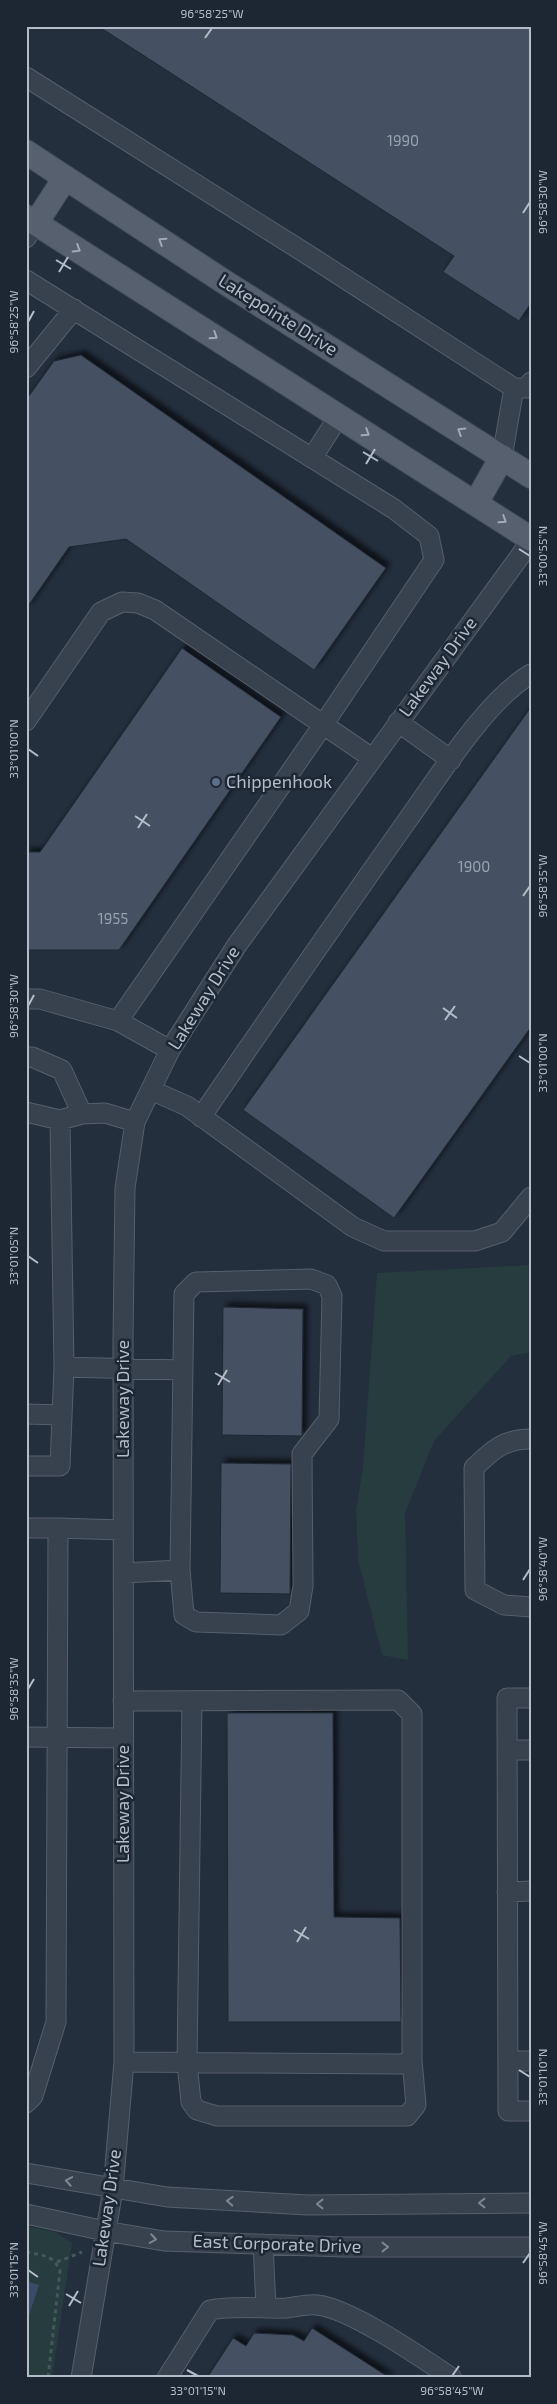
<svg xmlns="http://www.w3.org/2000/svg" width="557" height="2404" font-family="'Exo 2',sans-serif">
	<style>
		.green { fill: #263c3f }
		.water { fill: #394c67 }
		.building { fill: #455162; stroke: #1f2835; filter: url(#shadow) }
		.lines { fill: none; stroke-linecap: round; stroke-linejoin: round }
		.minor-casing { stroke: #565f6c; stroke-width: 21 }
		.major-casing { stroke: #414a57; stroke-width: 26 }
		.path { stroke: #44595c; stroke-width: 3; stroke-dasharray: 4 4; stroke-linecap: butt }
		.minor { stroke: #38414e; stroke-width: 19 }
		.major { stroke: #56606e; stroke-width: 24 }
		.oneway { stroke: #a1aab7 }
		.oneway2 { stroke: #7c8592 }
		.ticks { fill: none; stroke: #b4bcc9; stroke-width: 2 }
		.service-dot { fill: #5c6f8a; stroke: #1d2633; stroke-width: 2 }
		.labels { text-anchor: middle; stroke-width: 5; stroke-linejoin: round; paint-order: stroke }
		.number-label { font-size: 15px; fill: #98a1af }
		.street-label { font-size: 18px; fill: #b4bcc9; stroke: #1d2633 }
		.poi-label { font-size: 18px; fill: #b4bcc9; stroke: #1d2633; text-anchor: start }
		.neatline { fill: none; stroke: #b4bcc9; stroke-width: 2 }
		.ticks-label { font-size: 12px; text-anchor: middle; fill: #b4bcc9 }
	</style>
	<defs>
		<filter id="shadow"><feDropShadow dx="4.5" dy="-4.5" stdDeviation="2.5" flood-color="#0009"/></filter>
	</defs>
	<rect width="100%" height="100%" fill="#242f3e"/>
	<path class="green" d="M531,1265V1352L511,1356L434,1441L405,1513L408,1660L382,1655L358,1559L356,1510L363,1467L377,1273Z
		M26,2226L55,2232L72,2243L52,2378H26Z"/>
	<path class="water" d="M26,2281L39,2285L26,2324Z"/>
	<path class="building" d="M98,26H531V303L519,321L443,272L454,256Z
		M81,355L386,568L314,670L126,539L69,547L26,609V400L54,361Z
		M182,648L281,717L119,950H26V852H40Z
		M531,707V1027L394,1218L243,1110Z
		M223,1307L303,1309L302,1436L222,1435Z
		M221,1463L291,1464L290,1594L220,1593Z
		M227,1713H333L334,1917L400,1918L401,2022H228Z
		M312,2328L390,2378H207L233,2338L246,2346L254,2333L293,2335L304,2341Z"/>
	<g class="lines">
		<g class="minor-casing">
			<path id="minor" d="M26,77L313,258L514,388H527L531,382
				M26,238L36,223
				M26,280L394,509L429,536L434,560L323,725L118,1021
				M26,368L74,309
				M502,457L514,388
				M312,458L339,416
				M26,721L101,612L122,602L138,603L155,610L372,758
				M398,722L451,760
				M26,999H40L118,1021L170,1050
				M26,1057H32L62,1070L82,1114
				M151,1090L187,1106L353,1227L384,1241H475L502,1232L531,1197
				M26,1112L60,1120L82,1114L105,1113L135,1122
				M201,1117C270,1016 339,917 409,818C439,776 488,698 531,674
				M60,1120L64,1367
				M26,1414L62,1415
				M531,1439C504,1439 492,1450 474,1468L475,1590L504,1605L531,1607
				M26,1466H60L64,1367L183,1370
				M26,1528H58L56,2022L33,2096L26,2103
				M58,1528L123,1530
				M123,1573L180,1570L184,1615L196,1622L281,1625L299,1611L303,1586L302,1454L329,1419L332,1296L327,1285L311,1279L196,1282L184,1294L180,1570
				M531,1698H507L508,2111H531
				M123,1701L398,1700L412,1714V2060L402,2064L124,2062
				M192,1701L187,2063L191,2102L197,2110L217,2116H407L416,2105L412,2060
				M26,1737L123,1738
				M507,1750H531
				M507,1892L531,1891
				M508,2061H531
				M26,2173L167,2197L308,2205L531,2203
				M26,2214L105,2231L164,2241L344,2247H531
				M263,2244L266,2307
				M81,2378L113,2189L124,2062L123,1340L125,1188L135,1122L170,1050L237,945L531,541
				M167,2378L210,2310C236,2305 261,2309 287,2308C296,2307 307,2304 317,2305C350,2308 422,2358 452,2378"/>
		</g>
		<g class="major-casing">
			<path id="major" d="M26,152L226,283L531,476
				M26,217L531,539
				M36,223L65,178
				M476,503L502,457"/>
		</g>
		<path class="path" d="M26,2252C41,2255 54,2255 60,2271L48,2378
			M57,2262L82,2252"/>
		<use href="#minor" class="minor"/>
		<use href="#major" class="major"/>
	</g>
	<defs><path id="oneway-chevron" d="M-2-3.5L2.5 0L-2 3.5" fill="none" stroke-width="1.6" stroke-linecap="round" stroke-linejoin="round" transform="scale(1.25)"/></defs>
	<g class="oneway">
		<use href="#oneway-chevron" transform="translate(162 241) rotate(-147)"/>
		<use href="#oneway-chevron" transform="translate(77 249) rotate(32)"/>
		<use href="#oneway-chevron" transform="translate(214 336) rotate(33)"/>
		<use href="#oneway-chevron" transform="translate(461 431) rotate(-148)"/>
		<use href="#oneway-chevron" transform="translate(366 433) rotate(33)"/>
		<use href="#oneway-chevron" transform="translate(503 520) rotate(33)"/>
	</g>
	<g class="oneway2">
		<use href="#oneway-chevron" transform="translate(69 2181) rotate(-170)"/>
		<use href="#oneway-chevron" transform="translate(230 2201) rotate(-177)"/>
		<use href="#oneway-chevron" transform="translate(482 2203) rotate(180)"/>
		<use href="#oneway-chevron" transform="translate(320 2204) rotate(180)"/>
		<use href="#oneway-chevron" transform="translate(153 2239) rotate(9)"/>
		<use href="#oneway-chevron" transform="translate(385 2247)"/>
	</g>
	<path class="ticks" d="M205,38L212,28M523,213L530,202M56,260L71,269M59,272L68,257M28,322L34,311M363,452L378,461M366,464L375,449M519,549L530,556M28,749L38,756M135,816L150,826M138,828L147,814M523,896L530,886M28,1006L34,995M443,1008L457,1018M445,1020L455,1006M519,1056L530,1063M28,1256L38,1263M215,1373L230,1382M218,1385L227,1370M523,1580L530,1569M28,1689L34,1679M294,1930L309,1939M297,1942L306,1927M519,2070L530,2077M523,2263L530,2253M28,2270L38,2277M66,2294L81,2303M69,2306L78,2291M187,2370L198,2376M452,2376L459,2366"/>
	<circle class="service-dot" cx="216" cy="782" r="5"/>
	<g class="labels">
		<g class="number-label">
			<text x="403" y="146">1990</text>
			<text x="474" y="872">1900</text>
			<text x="113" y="924">1955</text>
		</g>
		<g class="street-label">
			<text transform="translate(278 315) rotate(32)" y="6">Lakepointe Drive</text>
			<text transform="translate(438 667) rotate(-54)" y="6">Lakeway Drive</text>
			<text transform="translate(204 998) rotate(-58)" y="6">Lakeway Drive</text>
			<text transform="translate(123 1399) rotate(-90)" y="6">Lakeway Drive</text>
			<text transform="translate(123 1804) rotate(-90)" y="6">Lakeway Drive</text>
			<text transform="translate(107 2208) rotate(-82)" y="6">Lakeway Drive</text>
			<text transform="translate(277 2244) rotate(2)" y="6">East Corporate Drive</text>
		</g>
		<g class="poi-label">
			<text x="226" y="788">Chippenhook</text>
		</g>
	</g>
	<rect width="557" height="2404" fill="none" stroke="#1d2633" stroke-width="55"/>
	<rect x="28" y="28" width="502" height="2348" class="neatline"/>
	<g class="ticks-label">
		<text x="212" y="18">96°58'25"W</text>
		<text transform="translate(543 202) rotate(-90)" y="4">96°58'30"W</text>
		<text transform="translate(14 322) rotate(-90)" y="4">96°58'25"W</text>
		<text transform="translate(543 556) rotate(-90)" y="4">33°00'55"N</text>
		<text transform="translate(14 749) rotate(-90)" y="4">33°01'00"N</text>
		<text transform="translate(543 886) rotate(-90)" y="4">96°58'35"W</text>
		<text transform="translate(14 1006) rotate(-90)" y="4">96°58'30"W</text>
		<text transform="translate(543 1063) rotate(-90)" y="4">33°01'00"N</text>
		<text transform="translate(14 1256) rotate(-90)" y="4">33°01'05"N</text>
		<text transform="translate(543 1569) rotate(-90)" y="4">96°58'40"W</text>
		<text transform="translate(14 1689) rotate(-90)" y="4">96°58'35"W</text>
		<text transform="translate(543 2077) rotate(-90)" y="4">33°01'10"N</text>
		<text transform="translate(543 2253) rotate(-90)" y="4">96°58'45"W</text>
		<text transform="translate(14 2270) rotate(-90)" y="4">33°01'15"N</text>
		<text x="198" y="2395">33°01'15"N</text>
		<text x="452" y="2395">96°58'45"W</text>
	</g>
</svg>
